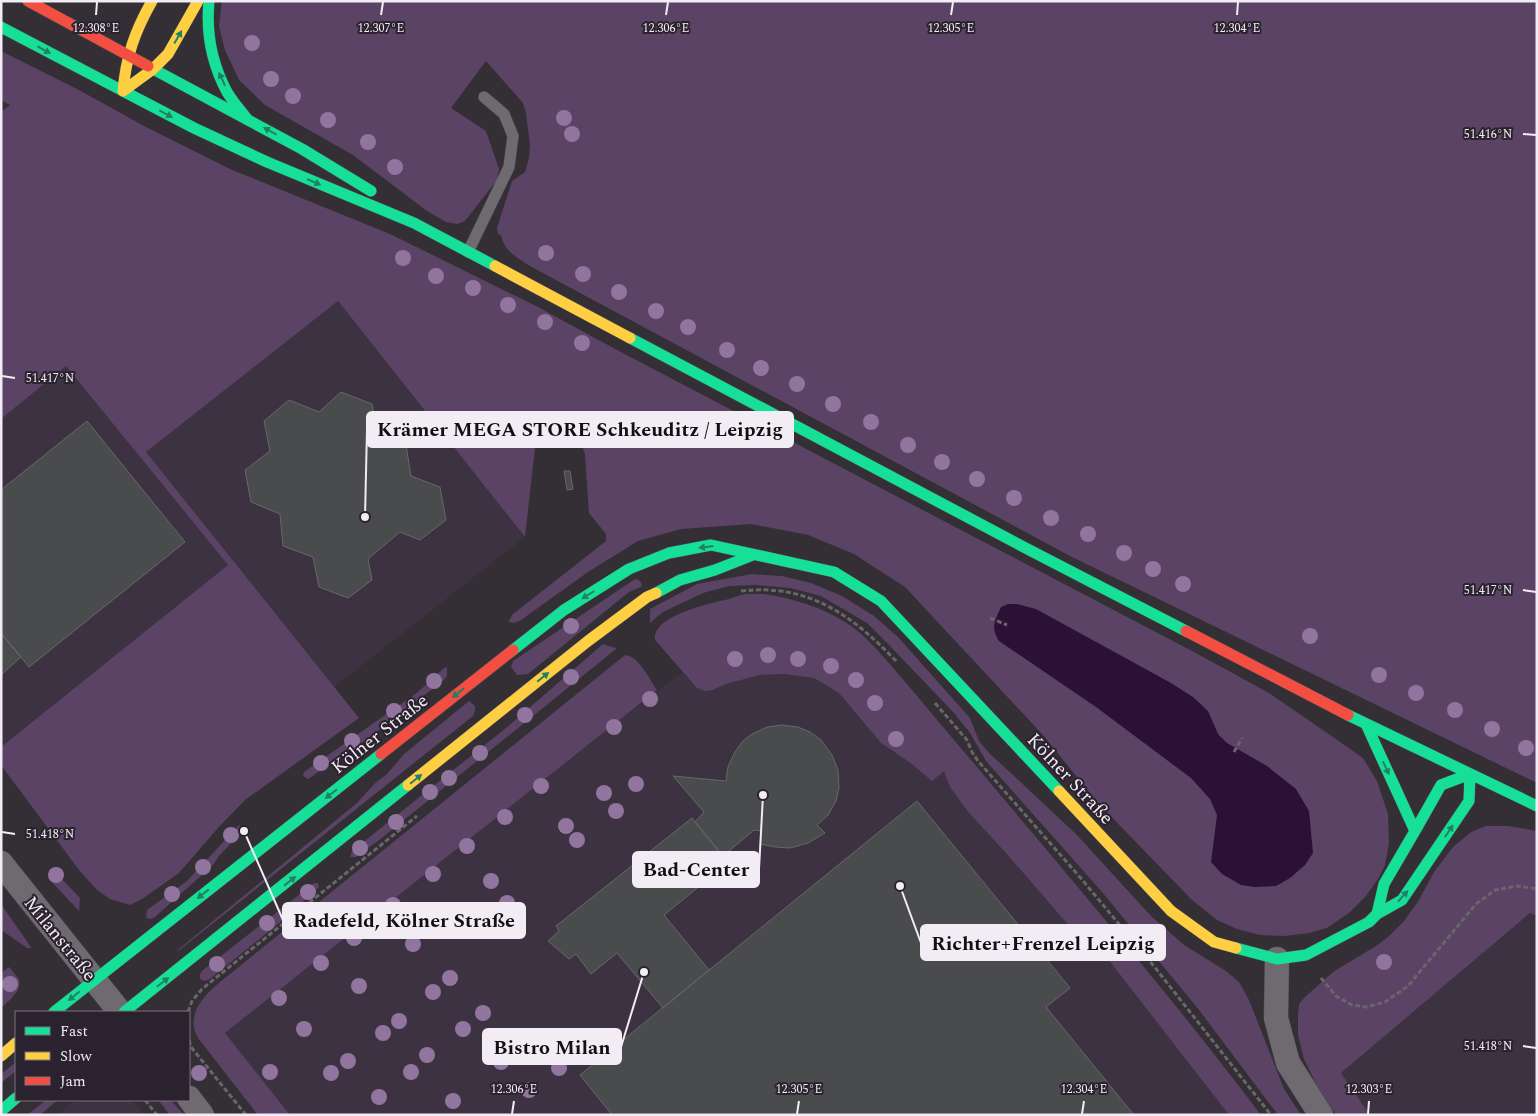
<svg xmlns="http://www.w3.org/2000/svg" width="1538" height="1116" font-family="Spectral,serif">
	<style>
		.built { fill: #3d3241 }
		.green { fill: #5a4364 }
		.water { fill: #2c1137 }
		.building { fill: #4a4b4d; stroke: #666869 }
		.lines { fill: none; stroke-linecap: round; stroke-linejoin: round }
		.lane-casing { stroke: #4e4a50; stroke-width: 12 }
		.street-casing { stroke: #4e4a50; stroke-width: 25 }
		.fast-casing { stroke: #4e4a50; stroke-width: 12 }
		.slow-casing { stroke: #4e4a50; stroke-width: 12 }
		.jam-casing { stroke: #4e4a50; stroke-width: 12 }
		.path { stroke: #69656b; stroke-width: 3; stroke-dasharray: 5 2.5; stroke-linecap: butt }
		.lane { stroke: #6e6a70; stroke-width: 11 }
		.street { stroke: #6e6a70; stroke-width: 24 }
		.fast { stroke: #16e098; stroke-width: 11 }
		.slow { stroke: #ffcf43; stroke-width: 11 }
		.jam { stroke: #f24e42; stroke-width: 11 }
		.tree { fill: #92759f }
		.oneway { fill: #208163 }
		.ticks { fill: none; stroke: #f2ecf4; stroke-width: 2 }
		.labels { text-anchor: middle; stroke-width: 4; stroke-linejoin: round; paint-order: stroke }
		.street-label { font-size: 19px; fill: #f2ecf4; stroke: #2a222e }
		.ticks-label { font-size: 12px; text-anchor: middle; fill: #f2ecf4; stroke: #2a222e; stroke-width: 4; stroke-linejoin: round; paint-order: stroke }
		.leader { fill: none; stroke: #f2ecf4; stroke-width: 2 }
		.callout-dot { fill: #f2ecf4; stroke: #2a222e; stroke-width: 2 }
		.callout { fill: #f2ecf4; stroke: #f2ecf4; stroke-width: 2 }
		.callout-label { font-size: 20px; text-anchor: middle; font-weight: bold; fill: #111 }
	</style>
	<rect width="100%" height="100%" fill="#332f35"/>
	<path class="built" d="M338,301L525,537L333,688L146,452Z
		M66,366L228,565L1,747V419Z
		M683,672L686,677L713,690L726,684L760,675L784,674L814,678L839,693L881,743L912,764L932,780L944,771L950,787L969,813L1006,853L1089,949L1108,958L1229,1115H290L225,1033L641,702Z
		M1530,913L1537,916V1115H1370L1341,1073Z
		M76,1100H132L145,1115H57Z"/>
	<path class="green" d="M222,1H1537V783L1072,557L528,265C514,255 505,252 501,235L498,234L497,228L512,181L525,172L529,158L530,145L526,113L523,103L486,61L451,108L486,131L499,169L497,180L465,221L457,224L446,222L427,211L353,155L265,105L239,80L225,50L219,26Z
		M1,51L79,90L144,126L230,169L390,234L536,306L619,351L1194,652L1269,693L1333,737L1363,758L1377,781L1388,814L1389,843L1385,865L1378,879L1366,896L1349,913L1327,928L1309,933L1285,936L1260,935L1237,929L1217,920L1192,900L1098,803L1042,734L905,587L854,554L808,535L751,524L681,529L638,541L588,572L521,620L514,623L509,622V620L513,614L606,541V534L589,513L585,455L576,423L536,439L525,537L338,301L146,452L359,718L245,800L218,828L179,873L142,899L130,905L110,899L97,890L79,870L1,765V747L228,565L66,366L1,419V112L10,105L1,100Z
		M752,574L782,576L811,583L842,596L874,616L898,637L970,718L979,741L990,754L1012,774L1076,834L1151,916L1184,945L1226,971L1239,982L1249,1000L1284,1089L1301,1115H1278L1199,1010L1102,892L986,761L970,733L954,713L890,646L867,623L821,596L790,588L755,585L729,586L703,593L663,612L650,623V609L697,584Z
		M635,579L639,580L642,584L641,587L629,592L528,674L517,675L511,667L513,661Z
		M764,594C792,598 821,607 845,622C865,634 879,652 894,669C920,699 946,731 972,761C1070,878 1169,993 1261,1115H1229L1108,959L1089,949L1006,853L969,813L950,787L944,771L932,781L912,764L881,743L839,693L814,678L784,674L760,675L726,684L713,690L705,691L697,688L655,640C652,615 712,603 729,599C733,598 737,596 740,595C747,593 757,594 764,594Z
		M603,644L616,648V649L378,841L356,857H350L352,851L506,728Z
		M625,655C639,656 650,680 657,690L225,1033L290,1115H258L198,1038C197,1035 194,1031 194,1027C190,1000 223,981 241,965Z
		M447,667V676L444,680L370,737L308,779L303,776L304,772L418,692L444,668Z
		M469,701L475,706V711L473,716L177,952L179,949L357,803L374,784L387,774L404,754Z
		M239,825L243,829L242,832L219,856L213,865L155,917L151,919L146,918L147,910L187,881Z
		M1486,826H1508L1537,831V916L1530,913L1341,1073L1370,1115H1336L1316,1084L1304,1059L1298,1035V1013L1299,1004L1305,997L1333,972L1376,946L1388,937L1404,921L1419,900L1434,872L1453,847L1471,832Z
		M56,873L80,898L79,911L48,878L50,875Z
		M314,883H318L319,887L283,920L210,979L205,981L201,980C199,976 200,973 203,970Z
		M1,904L31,947V948H27L1,930Z
		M9,967C12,971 17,976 19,980C22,991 8,1002 1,1008V973Z
		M16,1062V1071L1,1083V1074Z
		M46,1100H58L40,1115H27Z
		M158,1100H171L184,1115H170Z"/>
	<path class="water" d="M1008,604H1017L1036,609L1171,683L1193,697L1208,711L1218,734L1227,743L1267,766L1296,789L1309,811L1313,853L1305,865L1290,878L1276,886L1254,887L1241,885L1222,874L1211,862L1217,815L1210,799L1191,778L1096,707L999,641C990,627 995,621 1001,607Z"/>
	<path class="building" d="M341,392L372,404L377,434L406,445L411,476L440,487L446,520L420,540L400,532L368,559L372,580L348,598L319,587L313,557L283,546L280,514L251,502L245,470L270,451L264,421L289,400L319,412Z
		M87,421L185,542L29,667L1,633V490Z
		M564,471H570L573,489L567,490Z
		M1,633L21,657L1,675Z
		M781,725L798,727L810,732L821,740L832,755L838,770L839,788L836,801L828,815L817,825L825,833L808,843L790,848L775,847L760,844L762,831L754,830L723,856L695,822L704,812L673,776L726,781L728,767L735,752L743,741L752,734L767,727Z
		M917,801L1070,988L1046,1007L1134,1115H612L580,1075Z
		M692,818L728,863L664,915L709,970L663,1008L617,953L591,974L576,954L569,959L548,941L559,931L556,926Z"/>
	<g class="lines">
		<g class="lane-casing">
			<path id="lane" d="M468,252L509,167L513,136L504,114L484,97"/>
		</g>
		<g class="street-casing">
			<path id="street" d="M1,863L120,1012
				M1277,959L1276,1018L1288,1063L1321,1115
				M189,1098L202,1115"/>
		</g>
		<g class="fast-casing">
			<path id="fast" d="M209,1C206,32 212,64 227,92C233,102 241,111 248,120
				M1,27L123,91
				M153,69L302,149L371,191
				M123,91L194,128L267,162L414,223L495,266
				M630,338L1018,544L1186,631
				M656,593L680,580L715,570L753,555
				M513,650L564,610L629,569L669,553L711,545L834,572L881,601L1059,791
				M1348,715L1537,806
				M1366,724L1415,831L1384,884L1377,914
				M1415,831L1441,785L1470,774
				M1236,948L1277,959L1306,955L1369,922L1377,914L1402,900L1469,801L1470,774
				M54,1012L381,754
				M124,1012L408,785
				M1,1111L16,1098"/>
		</g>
		<g class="slow-casing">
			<path id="slow" d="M123,91L153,69L168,54L198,1
				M123,91C126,56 135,31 152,1
				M495,266L630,338
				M408,785L588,641L647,597L656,593
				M1059,791L1171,911L1214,942L1236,948
				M1,1056L16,1043"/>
		</g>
		<g class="jam-casing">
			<path id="jam" d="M28,1L148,66
				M1186,631L1348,715
				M381,754L513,650"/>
		</g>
		<path class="path" d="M741,591C809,583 853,616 897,662
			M990,618L1007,625
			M935,703L967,740L972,752L978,761L1079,876L1157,970L1271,1115
			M1234,752L1242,738
			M1321,978L1336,996L1352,1005L1367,1007L1385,1002L1408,986L1476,904L1495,890L1518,886L1537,889
			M188,1012L192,1001L202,989L417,816
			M189,1040L191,1047L246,1115
			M145,1100L157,1115"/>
		<use href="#lane" class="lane"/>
		<use href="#street" class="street"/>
		<use href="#fast" class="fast"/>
		<use href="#slow" class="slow"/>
		<use href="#jam" class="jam"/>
	</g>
	<g class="tree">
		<circle cx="252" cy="43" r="8"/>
		<circle cx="271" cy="79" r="8"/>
		<circle cx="293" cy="96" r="8"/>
		<circle cx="564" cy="118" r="8"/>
		<circle cx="328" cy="120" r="8"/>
		<circle cx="572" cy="134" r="8"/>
		<circle cx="368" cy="142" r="8"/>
		<circle cx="395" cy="167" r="8"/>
		<circle cx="546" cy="253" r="8"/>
		<circle cx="403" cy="258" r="8"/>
		<circle cx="583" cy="274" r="8"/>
		<circle cx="436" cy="276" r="8"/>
		<circle cx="473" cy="288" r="8"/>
		<circle cx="619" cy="292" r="8"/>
		<circle cx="508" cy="305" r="8"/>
		<circle cx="656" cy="311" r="8"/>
		<circle cx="545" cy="322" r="8"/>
		<circle cx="688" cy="327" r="8"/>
		<circle cx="582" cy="343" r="8"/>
		<circle cx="727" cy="350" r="8"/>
		<circle cx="761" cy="368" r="8"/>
		<circle cx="797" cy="384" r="8"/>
		<circle cx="833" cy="404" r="8"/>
		<circle cx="871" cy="422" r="8"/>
		<circle cx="908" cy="445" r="8"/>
		<circle cx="942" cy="462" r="8"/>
		<circle cx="977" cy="479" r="8"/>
		<circle cx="1014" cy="498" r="8"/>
		<circle cx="1051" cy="518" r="8"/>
		<circle cx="1088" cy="534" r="8"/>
		<circle cx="1124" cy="553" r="8"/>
		<circle cx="1153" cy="569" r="8"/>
		<circle cx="1183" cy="584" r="8"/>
		<circle cx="571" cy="626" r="8"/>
		<circle cx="1310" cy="636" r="8"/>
		<circle cx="768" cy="655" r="8"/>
		<circle cx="735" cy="659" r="8"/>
		<circle cx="798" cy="659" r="8"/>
		<circle cx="831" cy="666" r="8"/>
		<circle cx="1379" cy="675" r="8"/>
		<circle cx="571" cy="677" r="8"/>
		<circle cx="856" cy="680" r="8"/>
		<circle cx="434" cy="681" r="8"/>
		<circle cx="1416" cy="693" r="8"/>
		<circle cx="650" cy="699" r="8"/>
		<circle cx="875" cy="703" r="8"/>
		<circle cx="1455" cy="710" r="8"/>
		<circle cx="394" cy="711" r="8"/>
		<circle cx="525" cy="715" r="8"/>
		<circle cx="614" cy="727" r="8"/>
		<circle cx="1492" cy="729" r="8"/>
		<circle cx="896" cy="739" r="8"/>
		<circle cx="352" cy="741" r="8"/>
		<circle cx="1526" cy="748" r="8"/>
		<circle cx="480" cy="753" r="8"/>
		<circle cx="321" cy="763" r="8"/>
		<circle cx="449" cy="778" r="8"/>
		<circle cx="636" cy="784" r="8"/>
		<circle cx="541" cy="786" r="8"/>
		<circle cx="430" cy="792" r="8"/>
		<circle cx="604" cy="793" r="8"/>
		<circle cx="616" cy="811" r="8"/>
		<circle cx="505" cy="817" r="8"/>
		<circle cx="396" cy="822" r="8"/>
		<circle cx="566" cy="826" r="8"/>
		<circle cx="231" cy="835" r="8"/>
		<circle cx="577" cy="840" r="8"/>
		<circle cx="467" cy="846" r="8"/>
		<circle cx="360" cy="848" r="8"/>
		<circle cx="203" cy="867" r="8"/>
		<circle cx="433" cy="874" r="8"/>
		<circle cx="56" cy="875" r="8"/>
		<circle cx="491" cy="881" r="8"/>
		<circle cx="308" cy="892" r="8"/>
		<circle cx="172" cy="894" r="8"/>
		<circle cx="507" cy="903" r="8"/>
		<circle cx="393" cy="905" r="8"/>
		<circle cx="267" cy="923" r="8"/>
		<circle cx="354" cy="938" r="8"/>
		<circle cx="413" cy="944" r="8"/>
		<circle cx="1384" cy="962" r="8"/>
		<circle cx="321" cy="963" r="8"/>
		<circle cx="217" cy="964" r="8"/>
		<circle cx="450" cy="978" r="8"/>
		<circle cx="10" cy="984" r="8"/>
		<circle cx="359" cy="986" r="8"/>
		<circle cx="433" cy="992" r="8"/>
		<circle cx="279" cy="998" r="8"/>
		<circle cx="483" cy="1013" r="8"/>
		<circle cx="399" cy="1021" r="8"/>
		<circle cx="304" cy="1029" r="8"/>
		<circle cx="463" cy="1029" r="8"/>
		<circle cx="383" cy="1033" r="8"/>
		<circle cx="427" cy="1055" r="8"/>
		<circle cx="348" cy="1061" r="8"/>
		<circle cx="501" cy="1062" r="8"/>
		<circle cx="559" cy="1068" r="8"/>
		<circle cx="270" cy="1072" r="8"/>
		<circle cx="411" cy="1072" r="8"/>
		<circle cx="199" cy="1073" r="8"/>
		<circle cx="331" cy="1073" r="8"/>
		<circle cx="529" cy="1090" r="8"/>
		<circle cx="379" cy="1097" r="8"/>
		<circle cx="453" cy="1101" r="8"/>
	</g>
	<defs><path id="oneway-solid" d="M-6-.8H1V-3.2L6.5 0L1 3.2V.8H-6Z" transform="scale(1.25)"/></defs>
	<g class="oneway">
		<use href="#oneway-solid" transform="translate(178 37) rotate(-60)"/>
		<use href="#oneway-solid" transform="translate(44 50) rotate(28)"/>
		<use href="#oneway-solid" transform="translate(222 79) rotate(-115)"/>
		<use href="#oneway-solid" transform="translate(166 114) rotate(28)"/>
		<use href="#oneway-solid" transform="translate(270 131) rotate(-151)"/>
		<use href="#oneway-solid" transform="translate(314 182) rotate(23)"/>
		<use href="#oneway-solid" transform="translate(706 547) rotate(173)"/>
		<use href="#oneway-solid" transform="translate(588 595) rotate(148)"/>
		<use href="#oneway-solid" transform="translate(543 677) rotate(-39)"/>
		<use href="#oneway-solid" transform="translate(458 693) rotate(142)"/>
		<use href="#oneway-solid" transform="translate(1386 768) rotate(65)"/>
		<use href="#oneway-solid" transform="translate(416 779) rotate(-39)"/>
		<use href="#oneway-solid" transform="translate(331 794) rotate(142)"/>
		<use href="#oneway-solid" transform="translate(1449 831) rotate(-56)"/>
		<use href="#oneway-solid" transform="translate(290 881) rotate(-38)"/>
		<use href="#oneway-solid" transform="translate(203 894) rotate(142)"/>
		<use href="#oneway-solid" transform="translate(1403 896) rotate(-48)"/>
		<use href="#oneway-solid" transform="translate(163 982) rotate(-38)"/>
		<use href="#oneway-solid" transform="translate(74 996) rotate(141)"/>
	</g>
	<path class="ticks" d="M96,15L97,2M381,15L383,2M666,15L668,2M951,15L953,2M1237,15L1238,2M1523,134L1536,135M2,376L15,378M1523,590L1536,592M2,832L15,834M1523,1046L1536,1048M512,1114L514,1101M797,1114L799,1101M1082,1114L1084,1101M1368,1114L1369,1101"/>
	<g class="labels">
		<g class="street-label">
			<text transform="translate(379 733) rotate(-38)" y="7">Kölner Straße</text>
			<text transform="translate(1071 778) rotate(47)" y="7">Kölner Straße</text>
			<text transform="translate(61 938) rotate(51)" y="7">Milanstraße</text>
		</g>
	</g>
	<g class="ticks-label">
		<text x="96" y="32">12.308°E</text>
		<text x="381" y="32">12.307°E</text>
		<text x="666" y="32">12.306°E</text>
		<text x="951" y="32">12.305°E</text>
		<text x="1237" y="32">12.304°E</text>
		<text x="1488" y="138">51.416°N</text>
		<text x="50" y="382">51.417°N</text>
		<text x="1488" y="594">51.417°N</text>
		<text x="50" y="838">51.418°N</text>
		<text x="1488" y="1050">51.418°N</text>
		<text x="514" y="1093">12.306°E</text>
		<text x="799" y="1093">12.305°E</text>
		<text x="1084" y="1093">12.304°E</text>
		<text x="1369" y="1093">12.303°E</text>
	</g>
	<path class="leader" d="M365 517L367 429M763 795L759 869M244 831L283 920M900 886L921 943M644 972L621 1047"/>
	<g class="callout-dot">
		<circle cx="365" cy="517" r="5"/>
		<circle cx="763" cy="795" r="5"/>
		<circle cx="244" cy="831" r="5"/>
		<circle cx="900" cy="886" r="5"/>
		<circle cx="644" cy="972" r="5"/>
	</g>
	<g class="callout">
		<rect x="367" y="412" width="426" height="35" rx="5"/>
		<rect x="633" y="852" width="126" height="35" rx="5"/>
		<rect x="283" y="903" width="242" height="35" rx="5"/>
		<rect x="921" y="925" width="244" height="35" rx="5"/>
		<rect x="483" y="1029" width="138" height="35" rx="5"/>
	</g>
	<g class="callout-label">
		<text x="580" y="436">Krämer MEGA STORE Schkeuditz / Leipzig</text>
		<text x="696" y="876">Bad-Center</text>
		<text x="404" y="927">Radefeld, Kölner Straße</text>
		<text x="1043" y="950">Richter+Frenzel Leipzig</text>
		<text x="552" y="1054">Bistro Milan</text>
	</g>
	<rect width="1538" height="1116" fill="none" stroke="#f2ecf4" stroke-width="5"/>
	<rect x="15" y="1011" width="175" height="90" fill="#2a222e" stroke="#7a737d"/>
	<rect x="25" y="1027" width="25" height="8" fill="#16e098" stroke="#7a737d"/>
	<text x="60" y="1036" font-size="15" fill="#f2ecf4">Fast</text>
	<rect x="25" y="1052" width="25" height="8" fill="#ffcf43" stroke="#7a737d"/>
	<text x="60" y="1061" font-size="15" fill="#f2ecf4">Slow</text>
	<rect x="25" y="1077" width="25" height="8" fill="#f24e42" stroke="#7a737d"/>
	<text x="60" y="1086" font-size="15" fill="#f2ecf4">Jam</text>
</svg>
